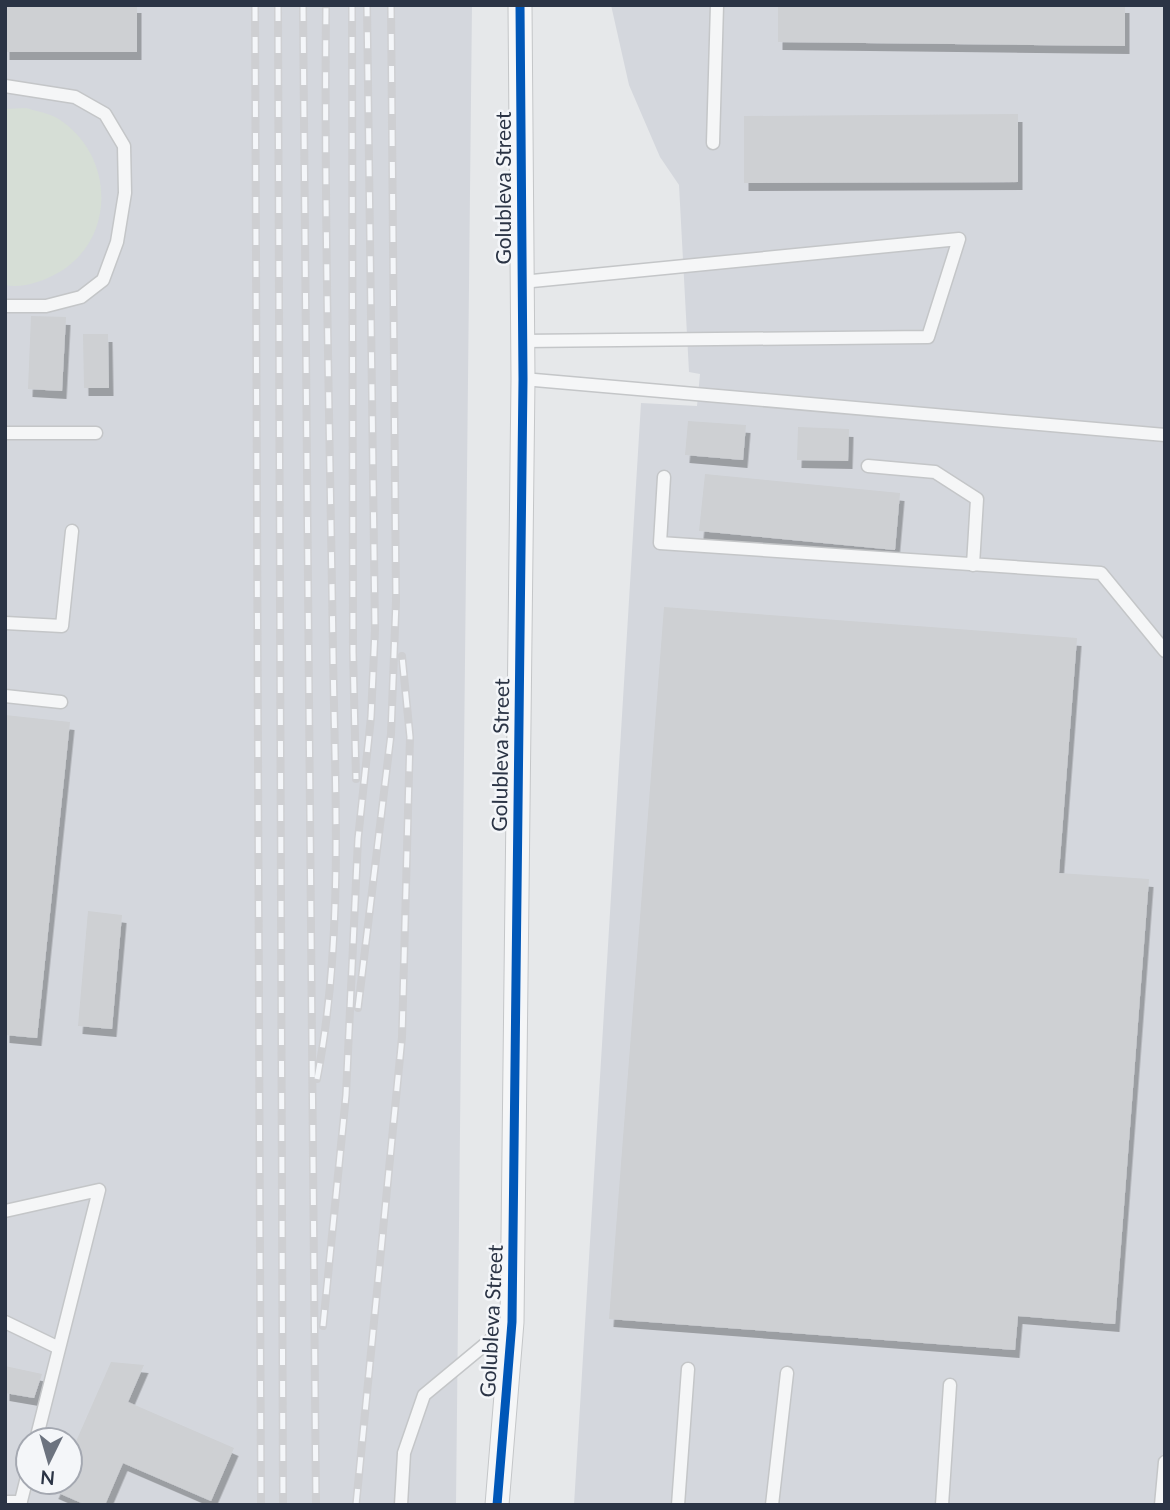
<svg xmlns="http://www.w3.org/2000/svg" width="1170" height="1510" font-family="Lato,sans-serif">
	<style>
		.built { fill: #d4d7dd; fill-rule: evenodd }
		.green { fill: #d6ded6 }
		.building { fill: #ced0d3; filter: url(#shadow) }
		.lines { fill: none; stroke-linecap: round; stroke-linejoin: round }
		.lane-casing { stroke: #c4c6c8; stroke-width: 15 }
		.street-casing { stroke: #c4c6c8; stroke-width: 25 }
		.lane { stroke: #f5f6f7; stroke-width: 12 }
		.street { stroke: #f5f6f7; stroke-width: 23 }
		.rail-casing { stroke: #cecfd2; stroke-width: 8 }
		.rail { stroke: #f4f6f9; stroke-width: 5; stroke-dasharray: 16; stroke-linecap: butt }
		.cycleway-casing { stroke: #f4f6f9; stroke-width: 13 }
		.cycleway { stroke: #0057b8; stroke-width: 9 }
		.labels { text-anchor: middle; stroke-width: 5; stroke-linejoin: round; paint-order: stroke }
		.street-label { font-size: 21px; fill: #2b3445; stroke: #f4f6f9 }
	</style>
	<defs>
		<filter id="shadow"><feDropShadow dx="4.5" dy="8" stdDeviation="0" flood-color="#0004"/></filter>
	</defs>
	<rect width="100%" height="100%" fill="#e6e8ea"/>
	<path class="built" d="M5,5H472L456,1505H5ZM28,1440H70V1482H28Z
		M611,5H1165V1505H574L641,403L697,406L700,374L689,372L679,185L660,157L629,85Z"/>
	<path class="green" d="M26,108C36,111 48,113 57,118C117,155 117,245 52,276C38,283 21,288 5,285V109Z"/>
	<path class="building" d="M5,5H137V52H5Z
		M778,5H1125V46L778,42Z
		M1018,114V182L744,183V116Z
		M31,316L66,317L62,391L28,389Z
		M83,334H108L109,388H84Z
		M688,421L746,425L743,460L685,455Z
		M798,427L849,429L848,461L797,460Z
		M705,474L900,493L895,550L699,531Z
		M664,607L1077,638L1059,873L1149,879L1115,1324L1018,1316L1015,1350L609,1319Z
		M5,715L70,722L37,1038L5,1035Z
		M88,911L122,915L112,1029L78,1026Z
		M111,1362L144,1365L128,1402L234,1448L211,1501L123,1463L105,1505H86L54,1491L58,1482H70V1455Z
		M5,1366L42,1374L34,1398L5,1393Z"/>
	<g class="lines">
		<g class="lane-casing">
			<path id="lane" d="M5,86L75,97L105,114L124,146L125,193L117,242L103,280L81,297L46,306H5
				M713,143L717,5
				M522,282L959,239L928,337L522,341
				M523,379L1165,435
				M5,433H96
				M868,466L935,472L977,499L973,565
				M664,477L660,543L1101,573L1165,651
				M5,623L62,626L72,531
				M5,696L61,702
				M5,1211L99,1190L36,1440
				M5,1322L59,1348
				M5,1502H21
				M20,1505L28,1473
				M401,1505L404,1453L424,1395L512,1322
				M678,1505L688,1369
				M772,1505L787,1373
				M942,1505L950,1385
				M1161,1505L1165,1462"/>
		</g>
		<g class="street-casing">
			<path id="street" d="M497,1505L512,1322L523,379L520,5"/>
		</g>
		<use href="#lane" class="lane"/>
		<use href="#street" class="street"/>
		<g class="rail-casing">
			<path id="rail" d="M255,5L261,1505
				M278,5L283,1505
				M303,5L316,1505
				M352,5L353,652L356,779
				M358,1008L391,734L396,601L391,5
				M317,1079C344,939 335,794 333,653C330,437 324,221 326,5
				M323,1326L346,1095L358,839L371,717L375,630L367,5
				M356,1505L402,1037L410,737L402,656"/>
		</g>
		<use href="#rail" class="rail"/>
		<g class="cycleway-casing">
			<path id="cycleway" d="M497,1505L512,1322L523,379L520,5"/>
		</g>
		<use href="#cycleway" class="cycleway"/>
	</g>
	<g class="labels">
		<g class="street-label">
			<text transform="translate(504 188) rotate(-90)" y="7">Golubleva Street</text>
			<text transform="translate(501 755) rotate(-89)" y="7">Golubleva Street</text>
			<text transform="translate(492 1321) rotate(-87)" y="7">Golubleva Street</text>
		</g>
	</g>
	<rect width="1170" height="1510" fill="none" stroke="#2b3445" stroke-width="14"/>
	<g transform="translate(49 1461) rotate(185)"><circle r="33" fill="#f4f6f9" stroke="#a4a8b1" stroke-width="2"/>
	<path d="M0-5L12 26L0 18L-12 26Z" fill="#6c737f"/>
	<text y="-10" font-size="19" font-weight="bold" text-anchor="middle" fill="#2b3445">N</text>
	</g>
</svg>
